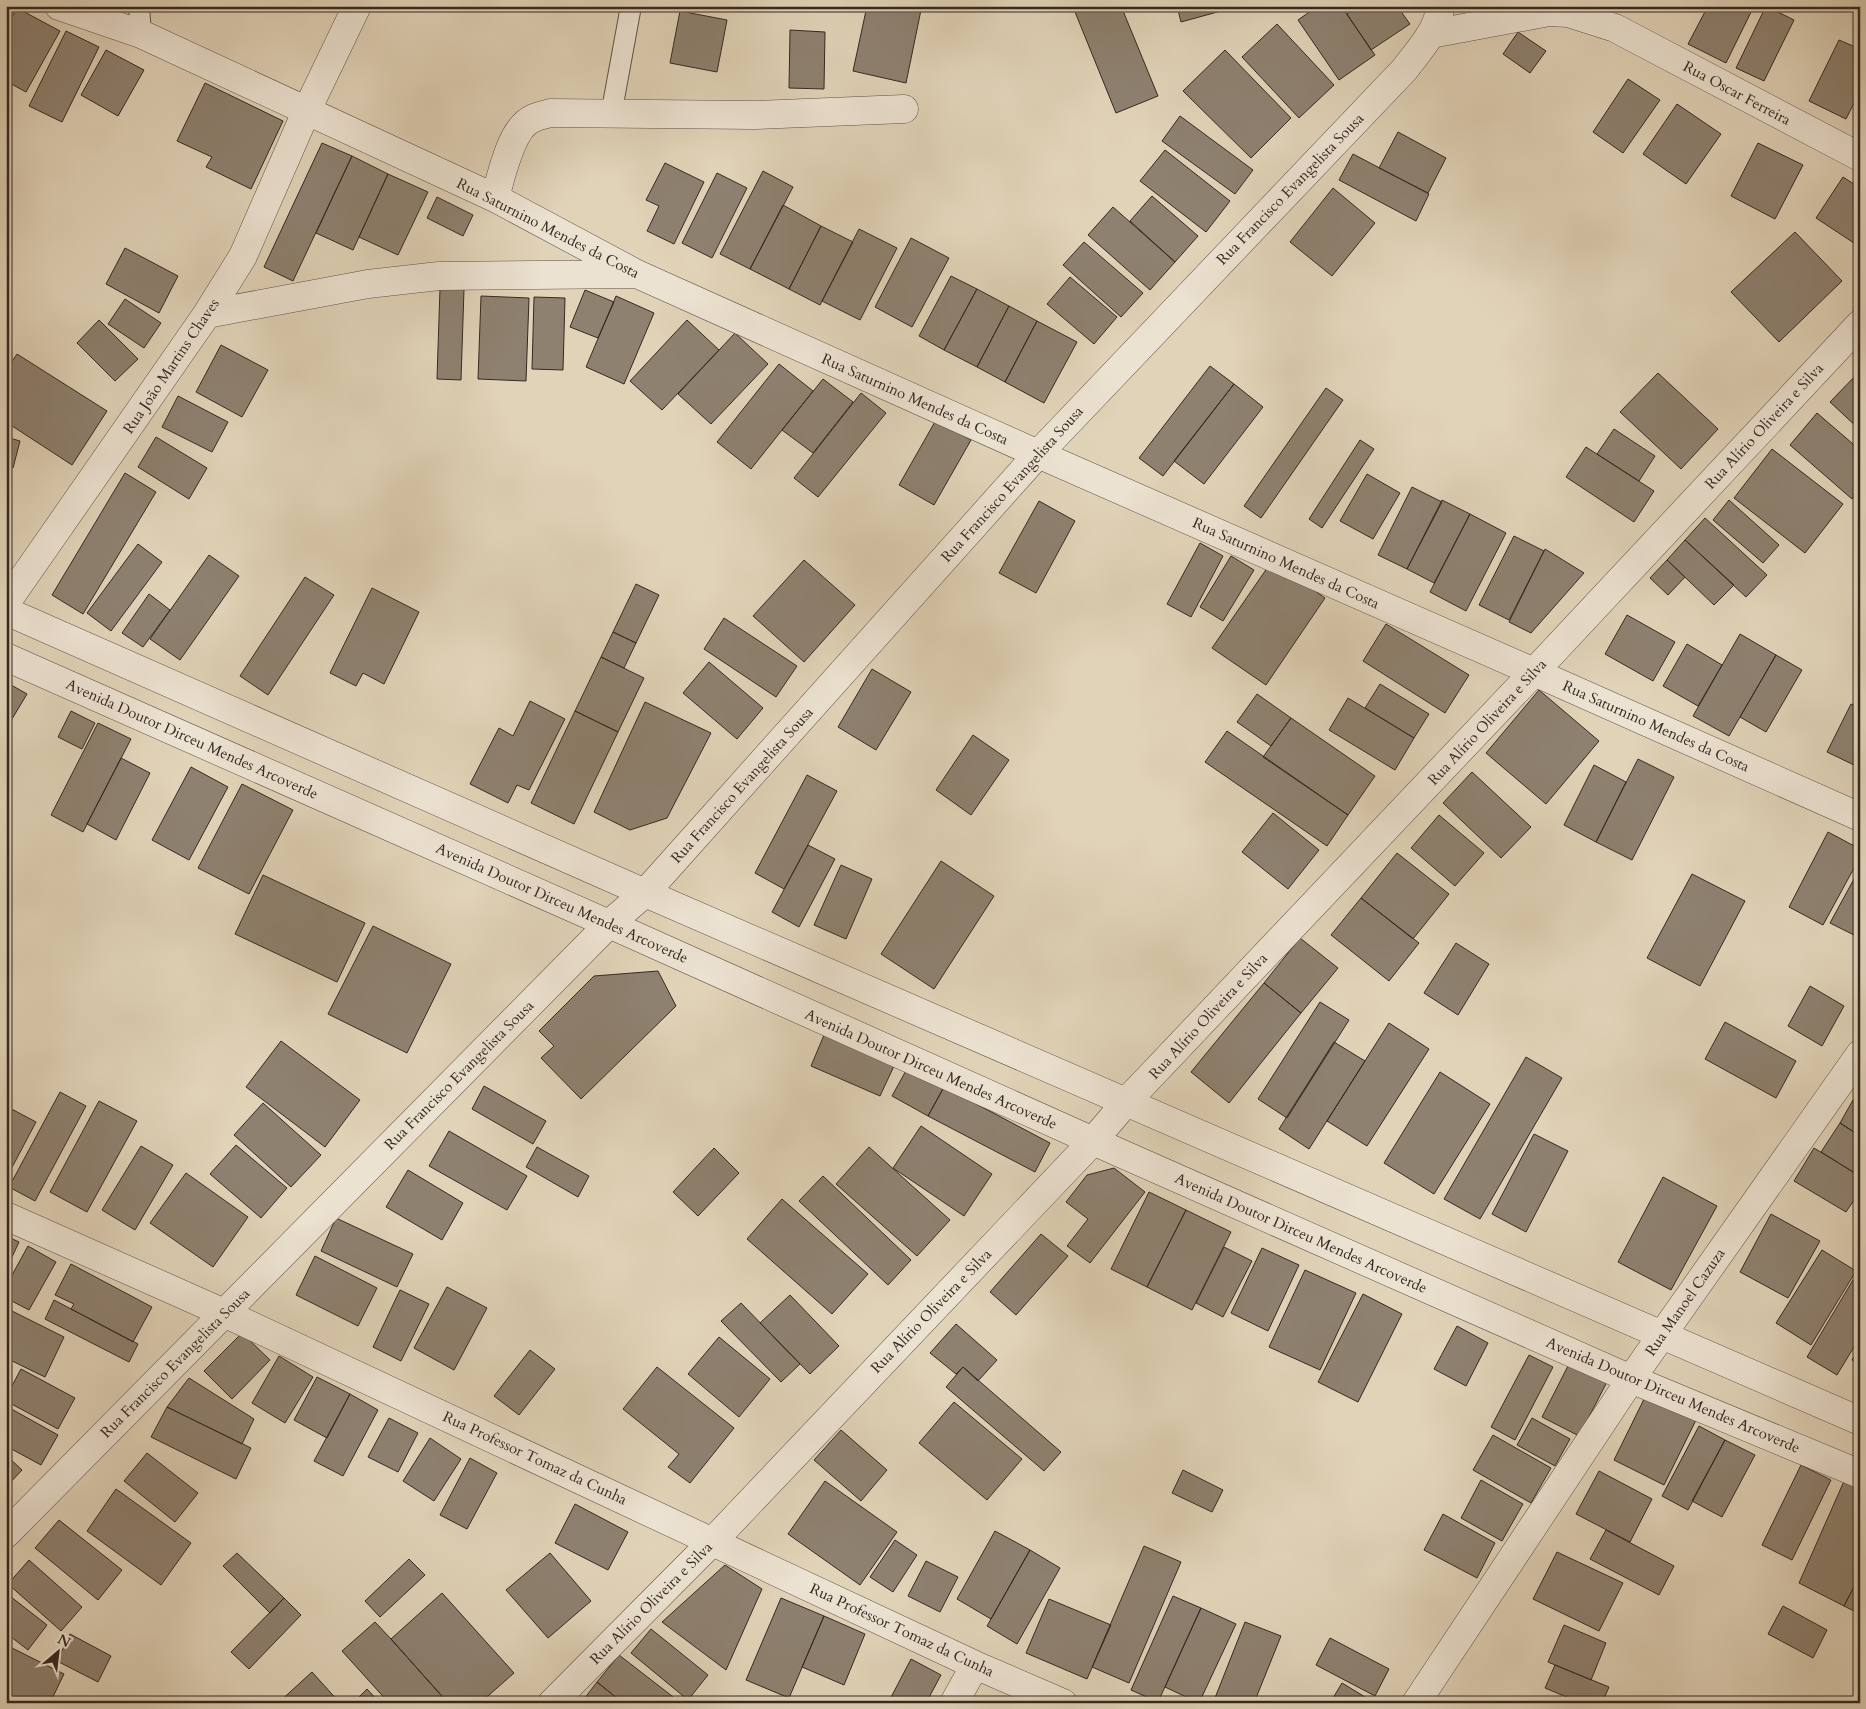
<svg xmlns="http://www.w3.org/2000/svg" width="1866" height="1709" font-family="Cardo,serif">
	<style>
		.building { fill: #8e8170; stroke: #342922 }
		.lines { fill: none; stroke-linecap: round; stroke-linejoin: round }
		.service-casing { stroke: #5f5448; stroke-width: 22 }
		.minor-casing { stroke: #5f5448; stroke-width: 29 }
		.service { stroke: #ece2d1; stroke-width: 20 }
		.minor { stroke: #ece2d1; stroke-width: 28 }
		.labels { text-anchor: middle; stroke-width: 4; stroke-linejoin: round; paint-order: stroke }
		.street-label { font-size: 15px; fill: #342922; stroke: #ece2d1 }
	</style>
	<rect width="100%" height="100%" fill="#e1d3b8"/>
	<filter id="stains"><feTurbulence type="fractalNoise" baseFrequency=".004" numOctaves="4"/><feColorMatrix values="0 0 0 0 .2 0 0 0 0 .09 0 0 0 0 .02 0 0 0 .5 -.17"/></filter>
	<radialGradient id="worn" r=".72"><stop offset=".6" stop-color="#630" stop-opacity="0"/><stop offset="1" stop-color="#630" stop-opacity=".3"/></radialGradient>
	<path class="building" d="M692,6H711L709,12Z
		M867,6H905L921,10L906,83L853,71Z
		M1076,6H1121L1158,96L1116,113L1073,7Z
		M1177,6H1232V8L1181,22Z
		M1318,6H1341L1375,55L1339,80L1298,20Z
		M1357,6H1397L1410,24L1371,50L1347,14Z
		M1708,6H1754L1726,63L1688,44Z
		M1766,6L1794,20L1764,81L1736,68Z
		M17,8L60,31L26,92L6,81V27Z
		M680,11L727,20L717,72L670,63Z
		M1277,24L1334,85L1299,118L1242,57Z
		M790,30L825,32L824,89L789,88Z
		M66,31L99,47L62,122L29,106Z
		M1518,32L1546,51L1530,73L1503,54Z
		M1839,40L1860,49V91L1846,119L1809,101Z
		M106,50L144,70L118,116L81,95Z
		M1225,50L1291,118L1251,158L1183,91Z
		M1628,79L1660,100L1623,153L1593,132Z
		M205,83L283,121L251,189L206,167L212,157L177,141Z
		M1677,104L1721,134L1686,184L1643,154Z
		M1180,116L1253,170L1235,194L1162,141Z
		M1398,132L1446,158L1428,193L1379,168Z
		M322,143L352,156L293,281L264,267Z
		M1758,143L1803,165L1775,219L1731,196Z
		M1165,150L1230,201L1206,232L1140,181Z
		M1353,154L1429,194L1416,221L1339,180Z
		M352,156L388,174L353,250L316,233Z
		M665,163L704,182L674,244L647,231L659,206L646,200Z
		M763,171L793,187L750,269L720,254Z
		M717,173L747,188L712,258L682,243Z
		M388,174L428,192L398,255L359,237Z
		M1843,177L1860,188V247L1816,218Z
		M1333,188L1375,223L1332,276L1290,242Z
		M1152,196L1198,236L1175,262L1130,221Z
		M437,197L473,215L463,236L427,218Z
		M783,205L821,226L789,289L750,269Z
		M1113,207L1175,262L1150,290L1088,235Z
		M821,226L853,242L820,305L789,289Z
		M859,229L897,248L860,320L822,301Z
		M1795,232L1842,281L1779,342L1731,292Z
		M911,238L949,258L912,327L875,307Z
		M1084,242L1143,293L1121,317L1063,265Z
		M125,248L178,276L159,313L106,284Z
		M951,276L977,289L944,350L919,336Z
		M1070,277L1117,317L1094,344L1047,304Z
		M440,288L464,289L461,380L437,379Z
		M977,289L1009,306L977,367L944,350Z
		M585,290L614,302L598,338L570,327Z
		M481,296L529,298L526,381L478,379Z
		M616,296L654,313L624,384L586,367Z
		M534,297L565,298L563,370L532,369Z
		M125,299L161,323L144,348L108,324Z
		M1009,306L1037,321L1005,382L977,367Z
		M99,320L138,359L115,381L77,343Z
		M687,320L719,350L662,410L630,381Z
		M1037,321L1077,342L1044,403L1005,382Z
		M735,333L768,364L711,424L678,394Z
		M221,345L268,370L242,417L196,392Z
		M17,354L107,411L72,465L6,422V370Z
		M779,364L813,391L751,469L717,442Z
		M1210,366L1234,384L1163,476L1139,458Z
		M1860,371V430L1830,402Z
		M1658,373L1718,429L1681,469L1620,412Z
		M823,379L853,402L813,453L782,430Z
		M1234,384L1263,407L1204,484L1174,461Z
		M1326,388L1343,400L1261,518L1244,506Z
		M861,393L886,413L818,497L794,478Z
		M178,396L228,422L212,452L162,427Z
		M1817,413L1860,450V489L1852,499L1790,445Z
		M936,420L971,440L934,505L899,485Z
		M1614,429L1655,456L1639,481L1597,454Z
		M6,437L20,441L13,468L6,466Z
		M156,437L207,468L189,499L138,467Z
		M1360,440L1374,449L1322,528L1309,519Z
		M1586,447L1654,491L1634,522L1566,477Z
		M1772,449L1843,504L1805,553L1734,498Z
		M125,473L156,492L83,614L52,595Z
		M1367,474L1400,493L1373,539L1340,521Z
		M1412,487L1442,502L1407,569L1378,555Z
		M1442,500L1470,514L1434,583L1407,569Z
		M1729,500L1779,545L1763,563L1713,520Z
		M1039,501L1075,521L1036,593L999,573Z
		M1470,514L1506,533L1466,611L1430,592Z
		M1705,518L1767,575L1746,597L1685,540Z
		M1514,536L1544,551L1509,620L1479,605Z
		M1685,540L1734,585L1714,605L1667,560Z
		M1200,543L1223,556L1191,617L1167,604Z
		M138,544L162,562L111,631L87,613Z
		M1545,549L1584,573L1531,633L1509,622Z
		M209,555L239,576L180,660L150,639Z
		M1231,556L1254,570L1223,621L1200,607Z
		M804,560L855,605L804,662L753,616Z
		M1667,560L1685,577L1668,595L1650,578Z
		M1272,561L1325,598L1266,685L1212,648Z
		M305,577L334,595L268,695L240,676Z
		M636,584L659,595L636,643L613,632Z
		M372,588L419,612L384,684L363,673L356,686L330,673Z
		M149,594L170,610L143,647L122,633Z
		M1627,615L1675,642L1653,681L1605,654Z
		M724,618L797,666L776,697L704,649Z
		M1386,624L1469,675L1445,713L1363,661Z
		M613,632L636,643L624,668L601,657Z
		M1740,634L1776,655L1729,736L1693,716Z
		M1687,644L1722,665L1698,706L1663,686Z
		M1776,655L1802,670L1766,732L1740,717Z
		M601,657L644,678L618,732L575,711Z
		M709,662L763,708L737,739L683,693Z
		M872,669L911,692L876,750L838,727Z
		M6,682L27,694L6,729Z
		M1380,684L1429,714L1414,738L1365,708Z
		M1539,690L1599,741L1546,804L1486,753Z
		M1257,694L1291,718L1271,746L1237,722Z
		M1348,698L1414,738L1395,770L1329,730Z
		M530,701L565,719L529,790L517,785L508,803L470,784L499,728L513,736Z
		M645,702L711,733L667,818L630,830L594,812Z
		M1851,704L1860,708V753L1854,765L1827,752Z
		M71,711L95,723L82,749L58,737Z
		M575,711L618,732L574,824L531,803Z
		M1291,718L1375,776L1348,815L1263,757Z
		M98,723L131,739L83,832L51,815Z
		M1227,731L1348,815L1327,846L1205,762Z
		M973,735L1009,760L971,815L936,790Z
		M121,758L150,773L116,840L87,824Z
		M1638,759L1674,777L1632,860L1596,842Z
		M1594,765L1626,782L1596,842L1564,825Z
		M191,767L228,787L189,860L152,840Z
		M1472,772L1531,827L1501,858L1443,803Z
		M807,775L837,791L784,889L755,873Z
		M242,784L293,810L249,894L198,868Z
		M1273,813L1319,850L1288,889L1242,852Z
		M1439,815L1484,853L1455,886L1411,848Z
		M1828,832L1860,849V857L1823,925L1789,907Z
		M808,845L835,859L799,927L772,912Z
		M1397,853L1449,894L1413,939L1361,898Z
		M941,861L994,896L934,989L881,954Z
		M841,865L872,879L846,939L814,925Z
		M1860,868V933L1858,937L1830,923Z
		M1692,874L1745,901L1700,986L1647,958Z
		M263,875L365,923L337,982L235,934Z
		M1361,898L1419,943L1389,981L1331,935Z
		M373,926L451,964L407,1053L328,1014Z
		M1300,938L1338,968L1301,1013L1264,983Z
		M1456,943L1489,964L1458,1015L1424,993Z
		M658,971L676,1006L581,1099L541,1058L554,1046L539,1031L594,976Z
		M1264,983L1301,1013L1229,1103L1191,1072Z
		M1810,986L1844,1006L1822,1046L1788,1026Z
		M1320,1002L1349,1020L1287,1118L1258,1099Z
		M1725,1022L1796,1061L1776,1098L1705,1059Z
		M1389,1023L1429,1049L1367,1146L1327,1121Z
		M824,1035L894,1066L880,1096L811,1066Z
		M281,1041L360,1100L325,1147L246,1087Z
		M1334,1042L1365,1061L1309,1149L1279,1129Z
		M1526,1057L1562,1078L1480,1219L1444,1199Z
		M908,1067L944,1087L928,1116L892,1096Z
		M1440,1072L1490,1104L1434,1194L1384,1163Z
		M484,1086L546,1121L533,1144L472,1109Z
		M944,1087L1050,1143L1035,1172L928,1116Z
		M60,1092L86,1106L35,1201L9,1187Z
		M1853,1100L1860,1104V1136L1840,1123Z
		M99,1101L137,1121L87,1212L50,1192Z
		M263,1103L321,1155L291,1187L234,1135Z
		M6,1106L36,1122L8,1175L6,1174Z
		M1840,1123L1860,1136V1168L1856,1174L1821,1152Z
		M921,1126L992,1174L964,1216L893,1168Z
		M449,1131L527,1176L507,1210L429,1166Z
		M1534,1134L1568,1151L1526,1232L1492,1214Z
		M236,1145L287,1188L261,1218L210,1174Z
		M141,1146L173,1165L135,1230L102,1210Z
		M537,1147L589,1176L578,1197L526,1167Z
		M869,1147L950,1220L917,1256L836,1184Z
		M714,1148L739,1173L698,1216L673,1192Z
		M1814,1148L1860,1176V1191L1846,1212L1794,1181Z
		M1114,1168L1145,1192L1090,1263L1067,1246L1088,1219L1066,1202L1087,1175Z
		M408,1170L463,1203L442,1240L386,1207Z
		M186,1173L248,1217L213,1267L150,1223Z
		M823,1176L911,1260L888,1285L799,1201Z
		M1663,1177L1717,1206L1671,1290L1618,1262Z
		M1149,1192L1186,1210L1147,1287L1111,1269Z
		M782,1199L868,1274L832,1314L747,1239Z
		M1186,1210L1231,1232L1192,1310L1147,1287Z
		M1771,1214L1820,1241L1788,1298L1740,1272Z
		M336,1218L413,1254L397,1287L321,1251Z
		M1041,1234L1068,1256L1016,1315L990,1292Z
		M6,1236L19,1242L6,1270Z
		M28,1246L56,1262L29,1310L6,1298V1286Z
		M1224,1247L1252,1261L1223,1317L1196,1303Z
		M1262,1248L1299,1265L1268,1331L1231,1313Z
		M1822,1250L1856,1271L1811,1345L1776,1323Z
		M315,1256L377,1288L358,1326L296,1295Z
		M71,1264L152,1307L133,1342L71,1309L74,1304L55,1295Z
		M1305,1270L1356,1293L1320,1370L1269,1347Z
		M1853,1280L1860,1284V1337L1837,1375L1807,1357Z
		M447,1287L487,1308L454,1370L414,1348Z
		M400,1290L429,1304L401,1361L373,1347Z
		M1363,1294L1402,1314L1358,1402L1318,1382Z
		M790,1295L839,1346L810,1374L760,1323Z
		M54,1300L138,1344L129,1362L45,1319Z
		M741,1303L800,1364L781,1382L721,1321Z
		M6,1308L64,1337L45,1377L6,1358Z
		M956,1324L997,1360L978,1381L963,1367L956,1374L930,1353Z
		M1457,1326L1488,1343L1466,1386L1434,1369Z
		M242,1333L270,1360L232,1399L204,1371Z
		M719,1337L770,1379L739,1417L688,1374Z
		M1860,1347V1365L1852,1360Z
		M530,1350L555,1369L519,1415L494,1396Z
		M1529,1355L1553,1367L1515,1440L1491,1427Z
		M279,1356L313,1377L285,1423L252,1403Z
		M1570,1362L1607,1382L1579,1436L1542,1417Z
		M657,1367L734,1428L690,1483L668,1467L679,1454L623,1409Z
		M963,1367L1061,1452L1044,1471L946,1387Z
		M21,1369L75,1398L58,1429L6,1401V1397Z
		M317,1377L350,1394L327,1438L294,1420Z
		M189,1378L254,1419L242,1444L167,1407Z
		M1648,1391L1698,1416L1664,1485L1614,1460Z
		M350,1394L378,1410L343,1476L314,1461Z
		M954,1402L1022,1459L987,1500L919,1443Z
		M6,1406L58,1435L41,1465L6,1446Z
		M167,1407L251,1448L236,1479L151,1437Z
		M389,1418L418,1433L398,1472L368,1457Z
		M1532,1418L1570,1439L1555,1466L1517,1445Z
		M1699,1426L1725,1440L1688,1510L1662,1496Z
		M841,1430L887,1470L861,1501L814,1460Z
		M1493,1435L1551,1468L1531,1503L1473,1470Z
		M430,1438L461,1459L434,1501L403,1481Z
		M1725,1440L1755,1455L1722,1517L1692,1501Z
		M147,1453L198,1493L175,1522L124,1481Z
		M6,1455L22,1470L6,1487Z
		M470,1458L497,1473L467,1529L440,1515Z
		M1801,1465L1831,1480L1792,1560L1762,1545Z
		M1183,1470L1223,1490L1212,1512L1172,1493Z
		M1599,1471L1652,1499L1630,1542L1576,1514Z
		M1845,1479L1860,1484V1575L1844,1606L1799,1583Z
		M1481,1480L1523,1504L1502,1541L1461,1518Z
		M825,1481L897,1532L860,1585L788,1534Z
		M116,1489L191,1543L161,1585L87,1531Z
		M575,1504L628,1532L608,1570L555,1543Z
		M1443,1514L1495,1543L1477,1578L1424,1550Z
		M59,1520L122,1570L98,1600L35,1548Z
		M1606,1530L1674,1566L1659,1595L1590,1559Z
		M995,1531L1030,1550L991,1619L957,1599Z
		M895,1540L917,1555L893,1592L870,1577Z
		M1144,1546L1181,1562L1129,1683L1092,1667Z
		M1030,1550L1060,1568L1017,1644L987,1626Z
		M1557,1552L1623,1583L1599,1631L1533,1599Z
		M237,1553L284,1598L270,1613L223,1566Z
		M550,1553L591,1601L548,1638L506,1590Z
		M409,1559L425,1575L380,1617L365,1601Z
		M29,1560L82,1607L61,1631L8,1584Z
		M926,1561L958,1577L940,1612L908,1596Z
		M725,1565L762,1589L726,1670L662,1622Z
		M1860,1575V1614L1844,1606Z
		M6,1593L47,1625L28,1650L6,1633Z
		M442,1593L514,1673L480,1703H448L391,1639Z
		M1173,1596L1201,1608L1158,1702L1131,1690Z
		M284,1598L301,1615L249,1669L231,1652Z
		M781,1598L824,1616L789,1698L746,1680Z
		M1049,1599L1111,1625L1087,1679L1026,1653Z
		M1783,1606L1827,1630L1813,1658L1768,1634Z
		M1201,1608L1236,1624L1199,1703L1165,1687Z
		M824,1616L865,1634L844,1685L802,1667Z
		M375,1622L391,1639L448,1703H389L342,1651Z
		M1245,1622L1281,1636L1254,1703H1213Z
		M1564,1625L1606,1643L1591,1680L1548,1662Z
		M651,1629L708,1675L688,1700L631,1653Z
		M70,1634L111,1656L98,1682L57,1661Z
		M1330,1638L1389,1669L1375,1696L1316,1665Z
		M6,1645L64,1674L50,1703H6Z
		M619,1655L681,1703H623L597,1682Z
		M911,1659L941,1675L926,1703H888Z
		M1555,1665L1609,1687L1602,1703H1581L1545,1688Z
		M312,1672L340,1703H278Z
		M597,1682L623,1703H581Z
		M1342,1683L1375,1703H1330Z
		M367,1689L380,1703H353Z"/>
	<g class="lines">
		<g class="service-casing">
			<path id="service" d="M139,6L141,34
				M611,115L631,6"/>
		</g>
		<g class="minor-casing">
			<path id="minor" d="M59,6L141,34L495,198L637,274L1038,454L1534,672L1860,817
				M1431,34L1549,12L1568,13L1615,28L1860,157
				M495,198C501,177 511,128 532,119C537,116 544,115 550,113L755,115L904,109
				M207,314L368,284L439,276L635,274
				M6,603L207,314L243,256L306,112L357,6
				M6,611L645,893L1860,1421
				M6,657L609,924L1093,1141L1631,1379L1860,1474
				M6,1216L224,1313L975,1665L1063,1703
				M6,1534L609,924L645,893L1038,454L1405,69C1418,51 1439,30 1440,6
				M552,1703L713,1541L1093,1141L1127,1101L1534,672L1860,324
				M954,1703L975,1665
				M1416,1703L1631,1379L1860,1054"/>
		</g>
		<use href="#service" class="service"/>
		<use href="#minor" class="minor"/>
	</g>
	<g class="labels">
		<g class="street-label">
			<text transform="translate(1737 93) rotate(28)" y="5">Rua Oscar Ferreira</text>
			<text transform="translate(1290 189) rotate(-46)" y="5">Rua Francisco Evangelista Sousa</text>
			<text transform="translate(548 228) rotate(27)" y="5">Rua Saturnino Mendes da Costa</text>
			<text transform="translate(171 366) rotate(-56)" y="5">Rua João Martins Chaves</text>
			<text transform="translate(915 399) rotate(24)" y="5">Rua Saturnino Mendes da Costa</text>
			<text transform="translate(1764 426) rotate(-47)" y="5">Rua Alírio Oliveira e Silva</text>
			<text transform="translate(1012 484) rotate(-48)" y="5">Rua Francisco Evangelista Sousa</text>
			<text transform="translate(1286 563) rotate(24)" y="5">Rua Saturnino Mendes da Costa</text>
			<text transform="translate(1487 722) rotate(-47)" y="5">Rua Alírio Oliveira e Silva</text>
			<text transform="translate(1656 726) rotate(24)" y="5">Rua Saturnino Mendes da Costa</text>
			<text transform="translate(192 739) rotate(24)" y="5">Avenida Doutor Dirceu Mendes Arcoverde</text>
			<text transform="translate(742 785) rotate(-48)" y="5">Rua Francisco Evangelista Sousa</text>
			<text transform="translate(562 903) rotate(24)" y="5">Avenida Doutor Dirceu Mendes Arcoverde</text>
			<text transform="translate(1208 1016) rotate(-47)" y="5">Rua Alírio Oliveira e Silva</text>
			<text transform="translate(931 1069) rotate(24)" y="5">Avenida Doutor Dirceu Mendes Arcoverde</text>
			<text transform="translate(459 1075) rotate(-45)" y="5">Rua Francisco Evangelista Sousa</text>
			<text transform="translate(1301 1233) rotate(24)" y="5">Avenida Doutor Dirceu Mendes Arcoverde</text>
			<text transform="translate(1685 1302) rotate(-55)" y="5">Rua Manoel Cazuza</text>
			<text transform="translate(931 1311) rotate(-46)" y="5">Rua Alírio Oliveira e Silva</text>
			<text transform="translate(175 1363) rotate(-45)" y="5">Rua Francisco Evangelista Sousa</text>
			<text transform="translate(1673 1395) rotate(23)" y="5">Avenida Doutor Dirceu Mendes Arcoverde</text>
			<text transform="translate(535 1458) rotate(25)" y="5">Rua Professor Tomaz da Cunha</text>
			<text transform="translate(651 1603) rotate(-45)" y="5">Rua Alírio Oliveira e Silva</text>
			<text transform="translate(902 1630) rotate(25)" y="5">Rua Professor Tomaz da Cunha</text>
		</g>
	</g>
	<rect width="1866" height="1709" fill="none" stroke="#e1d3b8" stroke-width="25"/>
	<rect x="8" y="8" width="1851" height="1694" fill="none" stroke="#342922" stroke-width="2.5"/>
	<rect x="12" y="12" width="1841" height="1684" fill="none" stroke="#342922"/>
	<g transform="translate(58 1652) rotate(28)" stroke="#ece2d1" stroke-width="4" paint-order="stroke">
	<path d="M0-4L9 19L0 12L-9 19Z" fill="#342922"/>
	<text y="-8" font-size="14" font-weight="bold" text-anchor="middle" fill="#342922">N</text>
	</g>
	<rect width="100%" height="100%" filter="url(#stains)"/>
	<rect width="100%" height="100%" fill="url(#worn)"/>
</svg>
